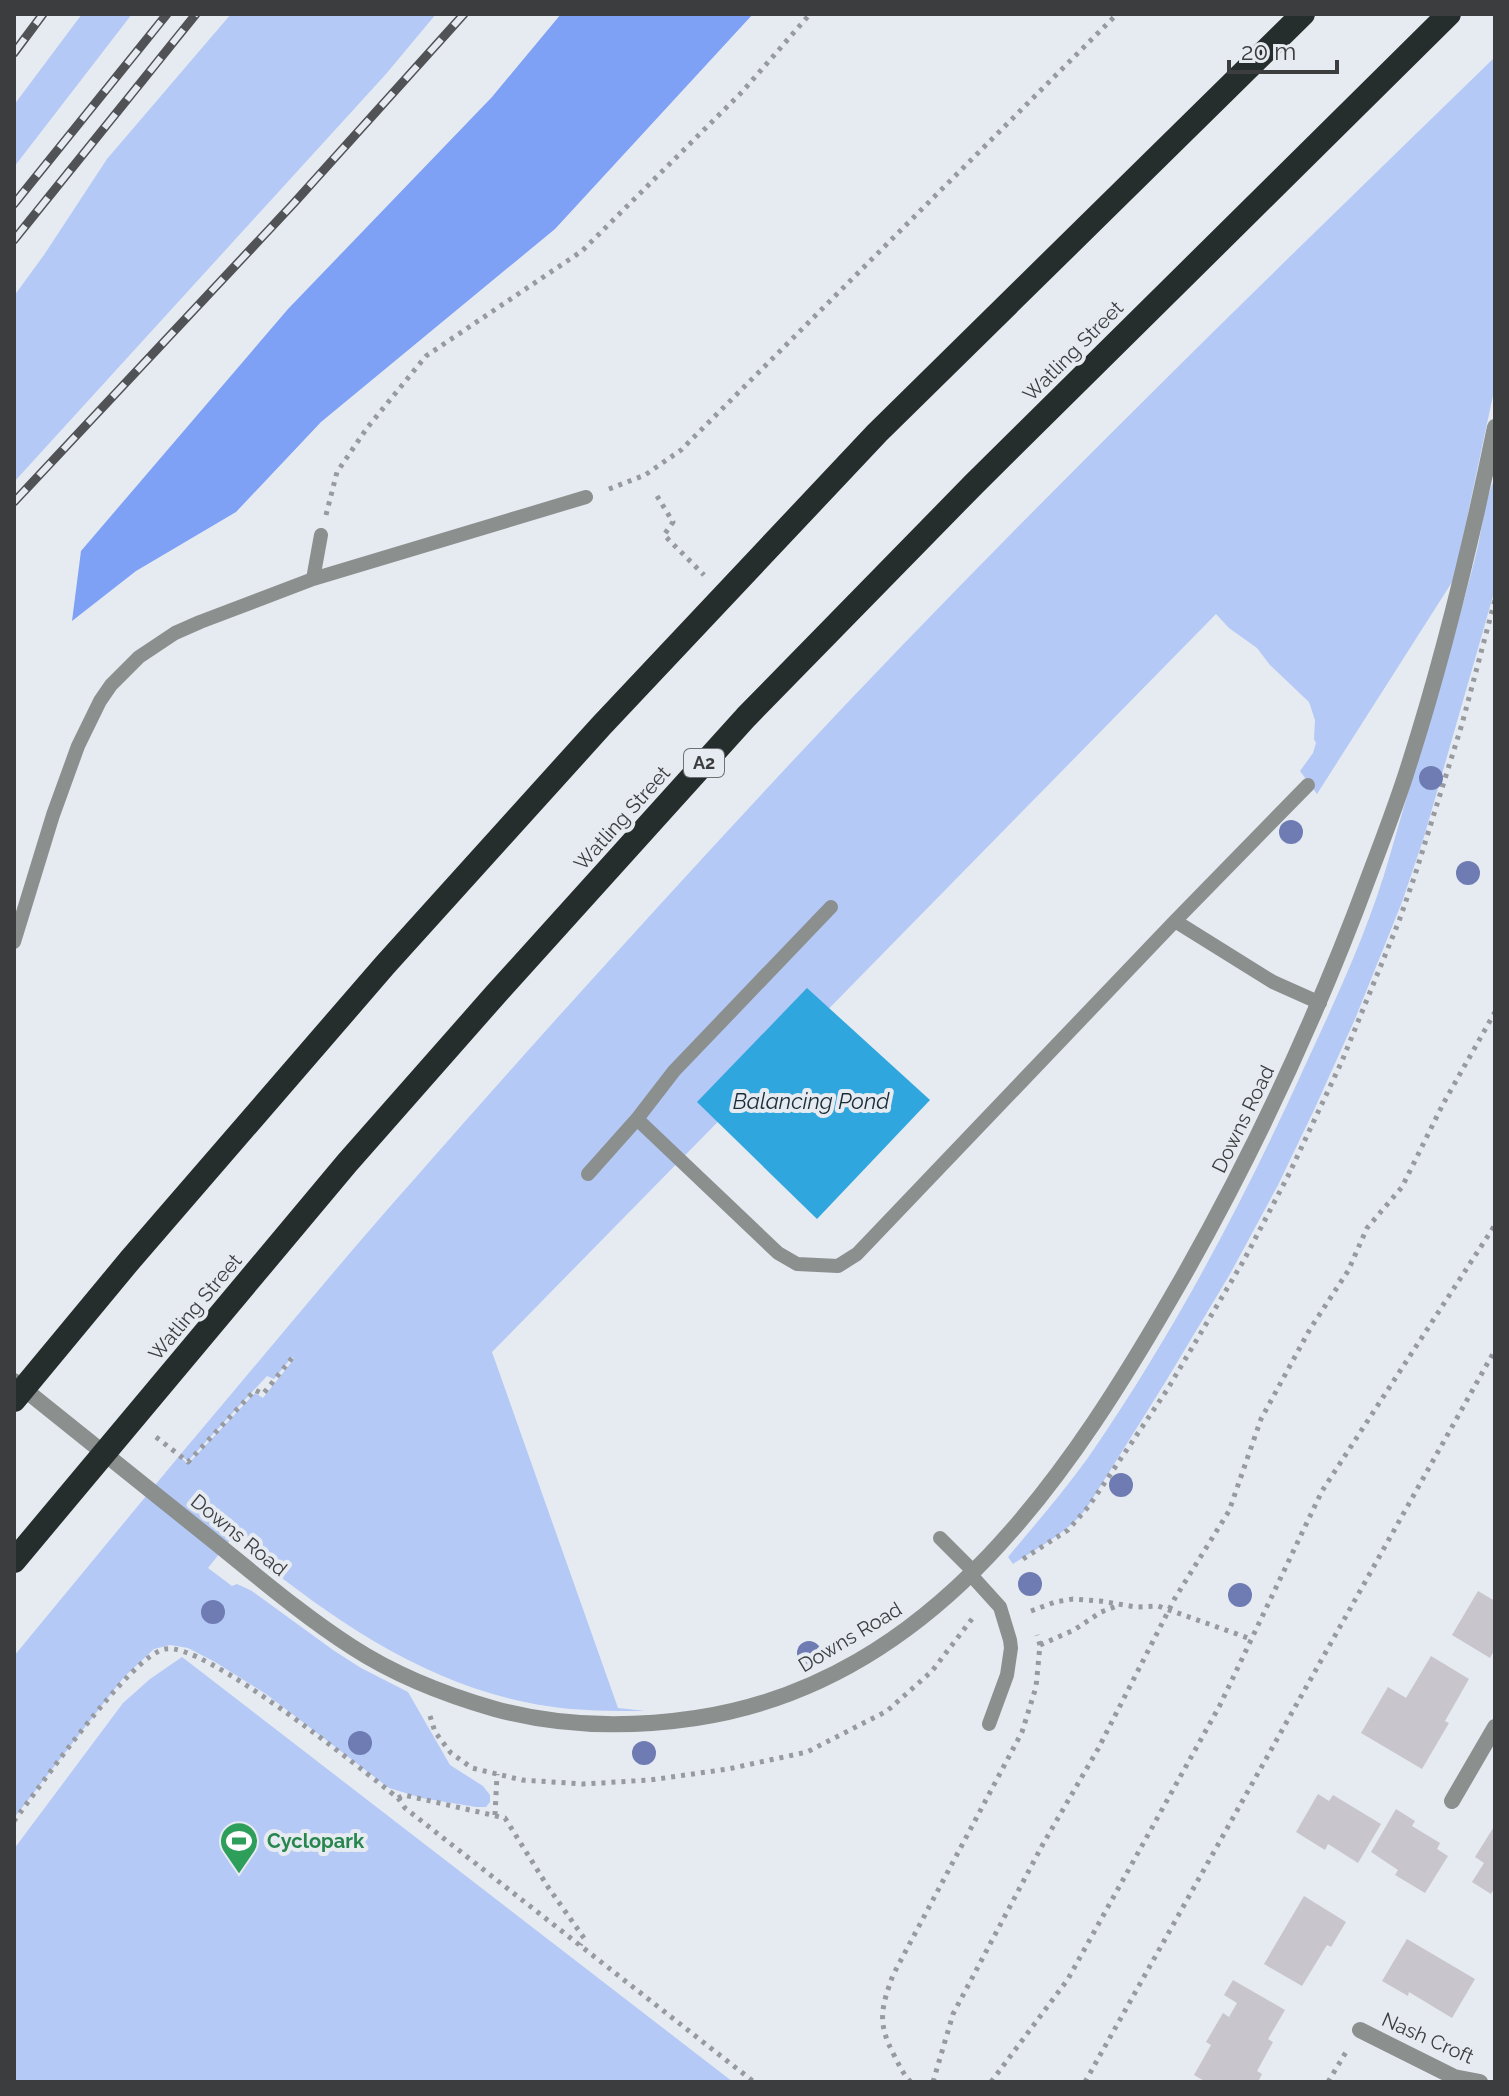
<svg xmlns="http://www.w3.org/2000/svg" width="1509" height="2096" font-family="Raleway,sans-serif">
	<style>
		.green { fill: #b4c9f6 }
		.forest { fill: #7ea1f5 }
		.water { fill: #2fa6dd }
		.building { fill: #c9c5cc }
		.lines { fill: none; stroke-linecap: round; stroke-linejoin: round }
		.path { stroke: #979a9f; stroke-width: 5; stroke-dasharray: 4 6; stroke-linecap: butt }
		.lane { stroke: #8b8f8e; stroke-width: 14 }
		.street { stroke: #8b8f8e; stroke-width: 16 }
		.highway { stroke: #262e2d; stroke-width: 24 }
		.rail-casing { stroke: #505255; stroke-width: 9 }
		.rail { stroke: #e6eaf1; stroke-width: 6; stroke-dasharray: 18; stroke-linecap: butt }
		.tree { fill: #6f7cb3 }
		.labels { text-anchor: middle; stroke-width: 8; stroke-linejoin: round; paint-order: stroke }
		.shield { fill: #e6eaf1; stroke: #6e7174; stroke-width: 2 }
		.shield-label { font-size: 18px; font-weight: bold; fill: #3b3d3f }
		.street-label { font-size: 20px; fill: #3b3d3f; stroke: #e6eaf1 }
		.leisure-label { font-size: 20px; font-weight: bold; fill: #27864d; stroke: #e6eaf1; text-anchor: start }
		.water-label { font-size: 22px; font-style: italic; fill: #192c37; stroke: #e6eaf1 }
	</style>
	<rect width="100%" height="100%" fill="#e6eaf1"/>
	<path class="green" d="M82,14H132L14,167V105Z
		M231,14H436L386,74L14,482V296L44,255L107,159Z
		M1495,57V386L1454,579L1317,794L1300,771L1313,753L1316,743L1314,739L1315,720L1309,702L1270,665L1257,648L1229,628L1216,614L492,1352L618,1708L645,1711C612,1711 579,1711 547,1706C434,1689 342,1626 255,1557L258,1547L238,1530L208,1568L232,1586L237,1584L252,1591L333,1650L361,1668L408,1692L450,1765L483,1786L490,1795V1802L486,1807H476L422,1798L389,1788L266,1694L215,1662L188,1648L170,1645L154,1649L124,1677L14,1818V1656L175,1461L179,1456L188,1464L255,1393L263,1398L294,1359L292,1357L274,1379L267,1376L188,1461L180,1455C259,1362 336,1267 417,1176C538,1038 661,902 786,768C1015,523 1255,290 1495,57Z
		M1495,477V589L1424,837L1402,902L1355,1019L1314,1110L1278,1185L1230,1274L1166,1381L1086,1509C1067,1533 1039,1547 1013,1564L1008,1557C1037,1522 1068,1487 1094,1449C1176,1329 1244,1200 1304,1068C1336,999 1369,929 1390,855C1414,770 1441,685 1464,600C1469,580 1475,561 1479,541C1483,519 1486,498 1495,477Z
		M182,1657L733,2082H14V1849L123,1703L150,1679Z"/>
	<path class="forest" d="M561,14H753L555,229L321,422L236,512L136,571L72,621L81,551L288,309L492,97Z"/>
	<path class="water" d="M807,988L930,1100L817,1219L697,1102Z"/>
	<path class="building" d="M1478,1591L1495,1601V1649L1490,1658L1452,1635Z
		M1431,1656L1469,1679L1445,1721L1449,1723L1422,1769L1361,1733L1388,1687L1406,1698Z
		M1318,1794L1329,1801L1333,1795L1381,1824L1358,1863L1328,1844L1325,1850L1296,1832Z
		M1396,1809L1415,1821L1412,1826L1440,1843L1437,1849L1448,1856L1425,1893L1395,1875L1398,1870L1371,1852Z
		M1495,1825V1887L1491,1894L1472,1882L1484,1863L1475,1857Z
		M1304,1896L1346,1922L1331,1947L1327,1945L1302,1986L1264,1964Z
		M1407,1939L1475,1979L1452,2018L1409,1992L1408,1996L1382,1981Z
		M1233,1980L1285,2010L1268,2039L1273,2042L1257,2071L1262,2074L1258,2082H1206L1194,2075L1211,2045L1206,2042L1223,2013L1229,2017L1237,2003L1224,1995Z"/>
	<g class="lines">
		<path class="path" d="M609,489L645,475L681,450L1117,14
			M657,496L673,522L664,535L704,575
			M326,515L337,472L367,428L426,356L582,251L742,92L810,14
			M156,1437L188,1462L255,1390L263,1394L292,1358
			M1023,1559L1068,1530L1089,1506L1167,1390L1244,1260L1289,1174L1342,1061L1399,921L1415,875L1462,724L1495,600
			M1031,1611L1055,1602L1073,1599L1100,1601L1136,1607L1158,1606L1251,1639
			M1040,1645L1074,1630L1101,1612L1120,1605
			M430,1716L435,1732L451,1753L472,1768L522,1780L583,1784L650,1780L728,1769L807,1752L887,1711L932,1671L975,1615
			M398,1798L404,1795L505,1818L548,1887L584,1938L580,1945
			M495,1815L497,1774
			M14,1821C39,1788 131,1655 165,1649C204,1641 362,1770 398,1798L405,1808L754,2082
			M911,2082C903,2074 899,2065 894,2055C877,2023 881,2008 893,1975L1022,1732L1036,1687L1040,1645L1037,1635
			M933,2082L953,2014L1043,1844L1098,1749L1175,1598L1229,1511L1261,1419L1310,1329L1348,1271L1367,1228L1402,1187L1443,1104L1495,1012
			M991,2082L1068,1979L1220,1705L1322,1491L1495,1225
			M1085,2082L1495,1350
			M1328,2082L1346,2052"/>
		<path class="lane" d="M313,579L321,535
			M1175,921L1273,982L1320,1003
			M14,942L53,815L78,746L100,701L111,685L139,657L175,633L200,622L313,579L586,497
			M637,1119L778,1253L797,1264L838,1266L857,1254L1175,921L1308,785
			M588,1174L637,1119L674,1071L831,907
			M940,1538L974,1572
			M971,1575L1000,1607L1010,1640L1011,1648L1007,1675L989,1724"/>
		<path class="street" d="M14,1381C76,1431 138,1481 201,1531C250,1570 299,1613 352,1647C395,1675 446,1695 495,1709C561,1727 629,1728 696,1718C936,1682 1072,1471 1183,1277C1256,1148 1318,1014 1369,876C1382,842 1395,808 1406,774C1443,660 1471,544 1495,427
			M1452,1801L1495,1727
			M1360,2030L1454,2077L1480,2082"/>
		<path class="highway" d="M14,1400L130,1260L385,965L601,726L877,433L1303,14
			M14,1561L347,1163L495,995L746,717L974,484L1449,14"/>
		<g class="rail-casing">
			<path id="rail" d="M14,53L43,14
				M14,204L167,14
				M14,240L196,14
				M14,502L294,203L464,14"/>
		</g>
		<use href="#rail" class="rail"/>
	</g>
	<g class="tree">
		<circle cx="1431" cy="778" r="12"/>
		<circle cx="1291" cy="832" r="12"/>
		<circle cx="1468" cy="873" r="12"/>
		<circle cx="1121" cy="1485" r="12"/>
		<circle cx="1030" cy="1584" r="12"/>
		<circle cx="1240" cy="1595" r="12"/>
		<circle cx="213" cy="1612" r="12"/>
		<circle cx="809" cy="1653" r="12"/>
		<circle cx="360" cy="1743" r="12"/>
		<circle cx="644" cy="1753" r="12"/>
	</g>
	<defs>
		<g id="stadium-pin" transform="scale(2)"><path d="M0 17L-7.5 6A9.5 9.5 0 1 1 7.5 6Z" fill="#2e9e5b" stroke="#e6eaf1"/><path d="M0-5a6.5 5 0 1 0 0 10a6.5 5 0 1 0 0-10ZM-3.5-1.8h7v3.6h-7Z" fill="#fff"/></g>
	</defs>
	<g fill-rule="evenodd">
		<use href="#stadium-pin" x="239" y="1841"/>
	</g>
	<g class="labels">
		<rect class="shield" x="684" y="749" width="40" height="28" rx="6"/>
		<g class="shield-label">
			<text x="704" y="769">A2</text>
		</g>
		<g class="street-label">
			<text transform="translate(1073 351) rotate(-45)" y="7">Watling Street</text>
			<text transform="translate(622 818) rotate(-48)" y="7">Watling Street</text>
			<text transform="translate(1243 1119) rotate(-64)" y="7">Downs Road</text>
			<text transform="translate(195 1307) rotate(-50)" y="7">Watling Street</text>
			<text transform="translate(239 1535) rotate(39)" y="7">Downs Road</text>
			<text transform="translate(850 1637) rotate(-31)" y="7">Downs Road</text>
			<text transform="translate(1428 2038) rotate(24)" y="7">Nash Croft</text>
		</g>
		<g class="leisure-label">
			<text x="267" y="1848">Cyclopark</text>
		</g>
		<g class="water-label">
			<text x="811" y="1109">Balancing Pond</text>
		</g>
	</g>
	<rect width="1509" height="2096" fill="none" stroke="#3b3d3f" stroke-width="32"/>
	<path d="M1229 60v12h108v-12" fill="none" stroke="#3b3d3f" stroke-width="4"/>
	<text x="1241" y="60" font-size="24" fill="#3b3d3f" stroke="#e6eaf1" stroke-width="6" paint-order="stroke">20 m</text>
</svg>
